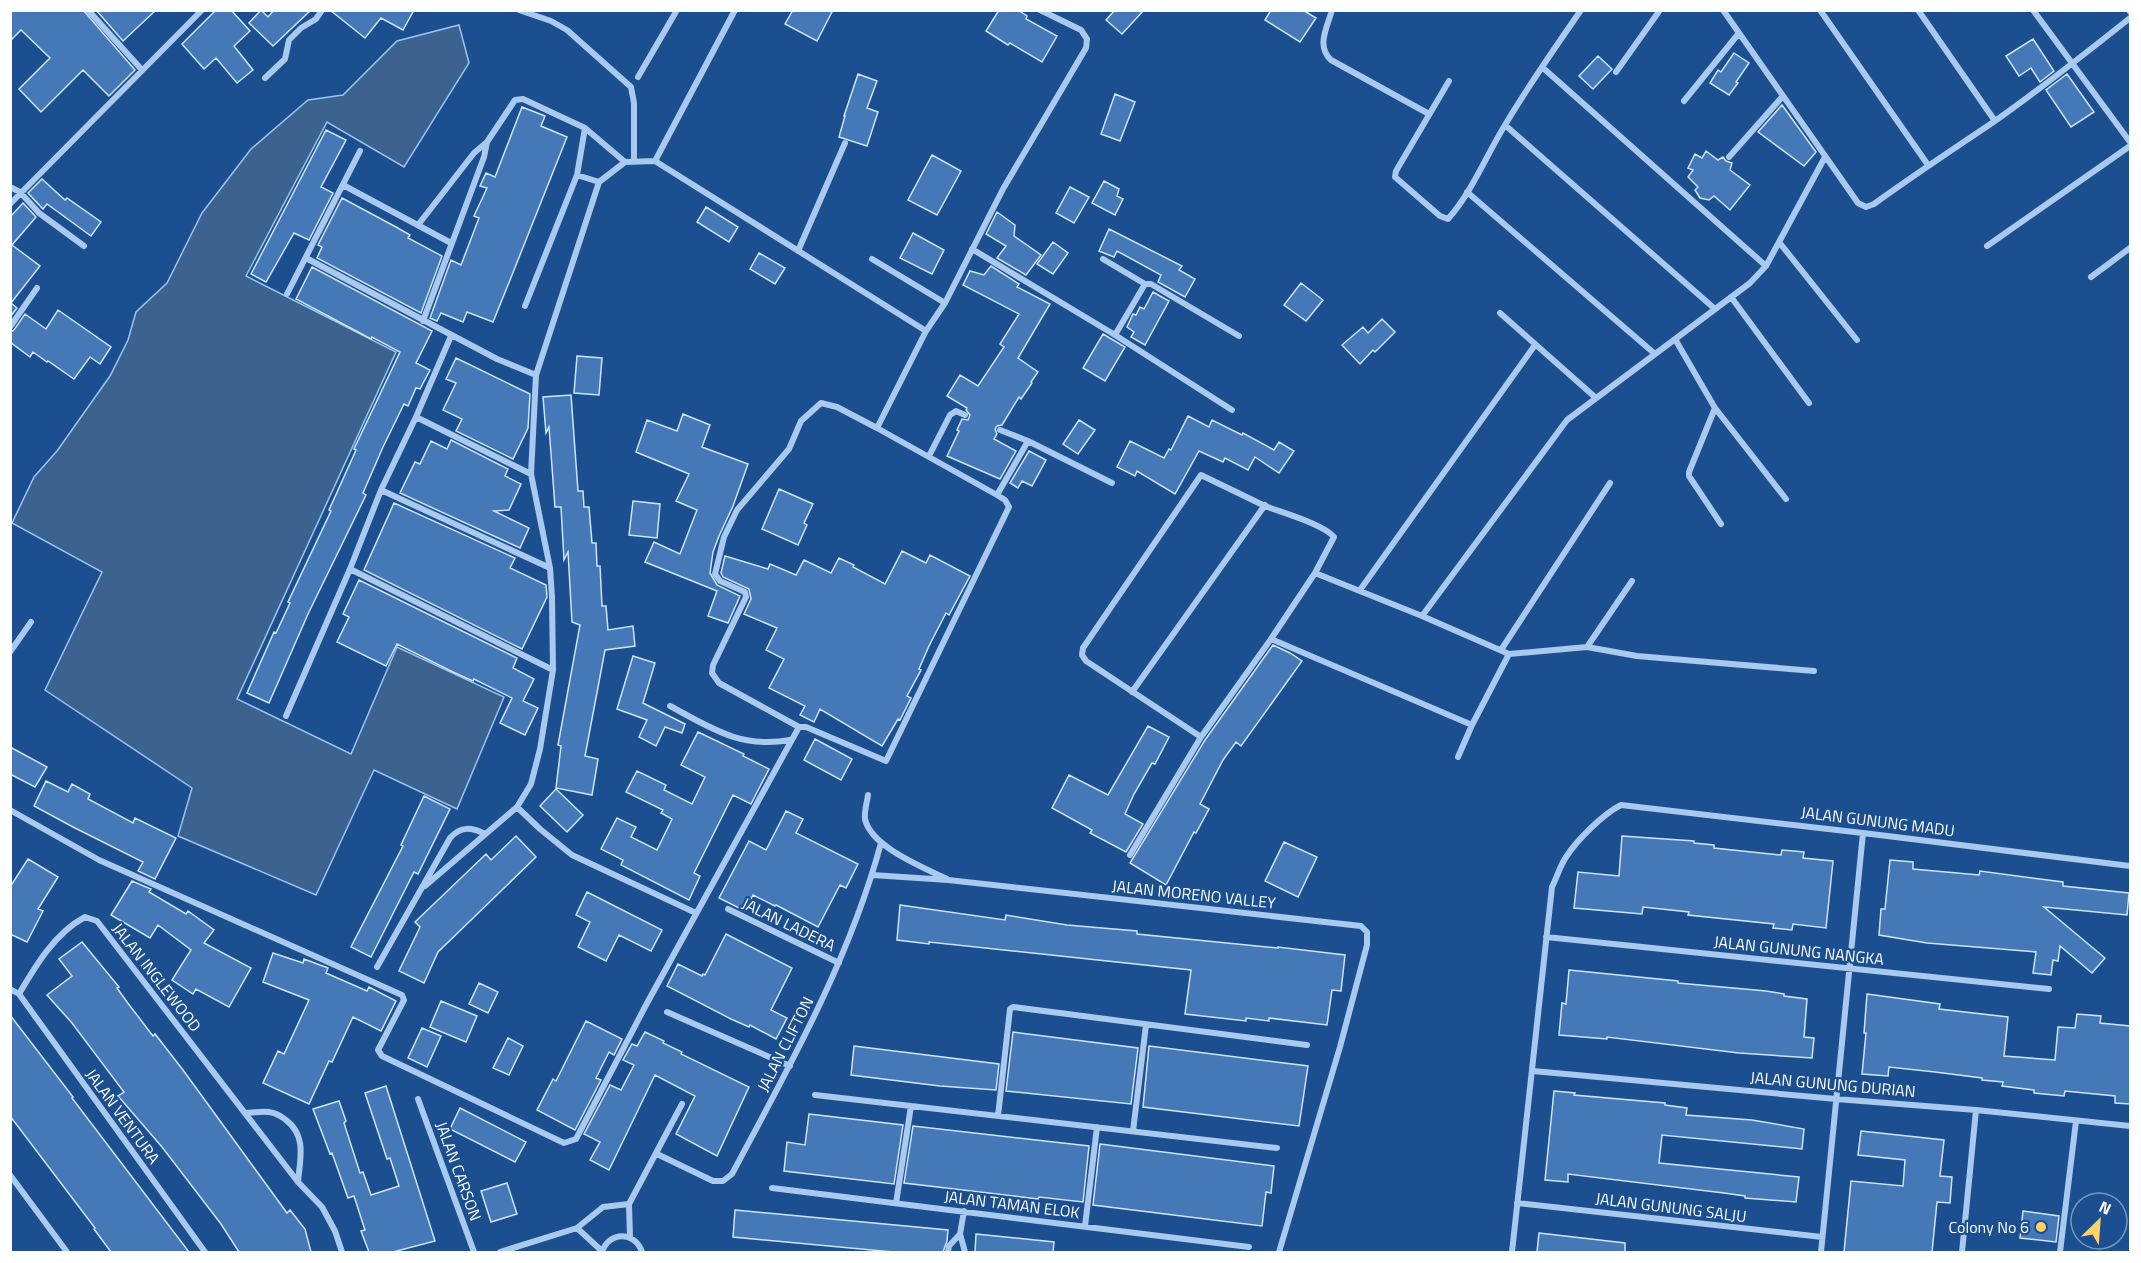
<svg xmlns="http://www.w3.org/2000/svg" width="2141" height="1263" font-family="'Titillium Web',sans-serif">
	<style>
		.water { fill: #3c6290; stroke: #9cc4f0; stroke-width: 1.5 }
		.building { fill: #4478b7; stroke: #cfe3fa; stroke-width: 1.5 }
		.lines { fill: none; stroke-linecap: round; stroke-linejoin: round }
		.minor { stroke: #a9c9ee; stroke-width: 6 }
		.poi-dot { fill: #ffd166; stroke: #1b4f8f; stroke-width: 2 }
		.labels { text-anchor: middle; stroke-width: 4.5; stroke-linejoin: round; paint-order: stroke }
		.street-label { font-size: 16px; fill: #fff; stroke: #1b4f8f }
		.poi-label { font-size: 16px; fill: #fff; stroke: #1b4f8f; text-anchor: end }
	</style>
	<rect width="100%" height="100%" fill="#1b4f8f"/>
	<path class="water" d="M459,25L469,63L404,167L327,122L246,276L396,352L237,699L351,754L397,647L504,697L457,809L374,770L316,895L178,836L192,788L45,690L102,572L12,523L34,477L57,451L110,376L128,340L136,312L167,283L202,213L251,149L308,100L343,95L397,41Z"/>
	<path class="building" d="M10,10H83L135,70L109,96L83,70L41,112L19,89L50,58L21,30L10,41Z
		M96,10H156L123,41Z
		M216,10H231L250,31L234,46L253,70L237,83L216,58L204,69L182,44Z
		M261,10L268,17L274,10H311L273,46L249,23Z
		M330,10H414L403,30L381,18L365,38Z
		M793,10H833L817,41L785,24Z
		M999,10H1018L1027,16L1026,19L1057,36L1042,62L1010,43L1008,45L986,31Z
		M1115,10H1144L1122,34L1106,20Z
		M1271,10H1303L1316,18L1300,42L1265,20Z
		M2033,39L2054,71L2040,82L2031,68L2019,76L2006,56Z
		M1734,53L1749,63L1736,82L1738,83L1729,95L1710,83L1718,70L1721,72Z
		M1598,56L1612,69L1593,89L1579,76Z
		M858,74L877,81L867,108L878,112L867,146L839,137L845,116H844Z
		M2067,74L2094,112L2071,127L2046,90Z
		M1115,94L1135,102L1120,141L1101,134Z
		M1782,105L1816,152L1804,166L1758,132Z
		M522,107L545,116L541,126L567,137L510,280L493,322L467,312L463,322L441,313L437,321L430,318L451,260L461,265L479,218L474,216L487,188L480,186L486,173L495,177Z
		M326,130L346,140L321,187L333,193L309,240L294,233L266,282L251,274Z
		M1706,151L1718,160L1723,157L1726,161L1732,163L1730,170L1750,185L1730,210L1714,196L1709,200L1700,198L1695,190L1698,187L1688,177L1693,170L1688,168L1695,154L1702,158Z
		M932,155L961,171L937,215L908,200Z
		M42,179L65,200L67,198L101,222L91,236L47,204L43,209L28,193Z
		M1104,181L1119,189L1117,196L1123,199L1115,215L1092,203Z
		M1070,187L1089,197L1074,223L1056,213Z
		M342,198L396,227L410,235L408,238L442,256L421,313L317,258L322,247L318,245Z
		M23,203L36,217L12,245L40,266L11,303L17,308L10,317V217Z
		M706,207L738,227L729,242L697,222Z
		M997,212L1015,225L1014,236L1041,255L1026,275L997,258L1006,246L986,234Z
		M1109,229L1182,266L1179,270L1195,279L1185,297L1158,282L1161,275L1117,251L1114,257L1099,251Z
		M913,233L944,250L932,274L900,258Z
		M1053,242L1068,253L1053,274L1037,264Z
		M759,253L785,268L775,284L750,269Z
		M991,266L1019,284L1017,287L1050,304L1018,358L1038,372L1031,382L1032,383L1021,399L1019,397L1002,425L997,426L995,429L997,434L994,439L1016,451L1000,479L947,456L959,431L957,430L962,419L968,420L970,415L966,410L967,408L947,396L960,375L978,386L1004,347L1000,344L1019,314L963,285L970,271L984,275Z
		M312,267L432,331L416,363L430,370L420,389L416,388L408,406L404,404L383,447L363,493L366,495L308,614L269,703L247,693L274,632L276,633L290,603L288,602L331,511L329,510L356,450L354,449L400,352L372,337L371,339L358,332L296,299Z
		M1301,283L1323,300L1306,321L1284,305Z
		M1153,292L1169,301L1145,345L1131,337L1134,332L1127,327L1133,314L1136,315L1140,307L1144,309Z
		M58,310L111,347L100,364L90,357L74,379L48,361L47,362L33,352L30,357L10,342V332L14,330L25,314L46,329Z
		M1382,319L1395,332L1375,352L1373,350L1360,364L1342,345L1363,327L1368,333Z
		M1103,334L1125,347L1105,381L1083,368Z
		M577,356L602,358L599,395L574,393Z
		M456,358L530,394L528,428L513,459L456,431L462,419L443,410L456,383L446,379Z
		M571,395L578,491H583L584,507H589L592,543H596L597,566H600L602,606H606L608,630L633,626L635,646L605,650L585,756L598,759L592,795L556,788L561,746L558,745L580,625L572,622L568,552L564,560L561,507H555L549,427L546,433L543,397Z
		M683,414L710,425L702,447L748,464L733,506L719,536L713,552L710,573L717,585L740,596L728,623L708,616L717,591L645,562L654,542L680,554L697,510L676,501L689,474L636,452L647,420L677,431Z
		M1188,416L1209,427L1212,420L1242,435L1243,433L1274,450L1279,442L1294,451L1279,473L1255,457L1248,470L1225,458L1223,462L1199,451L1175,494L1137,471L1135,476L1117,467L1130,441L1164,458L1169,449L1171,450Z
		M1079,420L1095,430L1078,454L1063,444Z
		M451,440L508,469L505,476L521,484L509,510L494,511L529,528L520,548L400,493L415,462L420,464L431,441L447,449Z
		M1029,451L1046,460L1032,486L1022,481L1018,488L1010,483Z
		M779,489L813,504L804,523L807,525L798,545L762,529Z
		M633,501L660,504L657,538L629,535Z
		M394,503L515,558L510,568L546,585L547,597L522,649L364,570Z
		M902,551L926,563L930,555L970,576L949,615L946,613L929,646L919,669L921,670L907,696L911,698L900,720L898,719L882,746L820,709L814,722L800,715L805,706L769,688L784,659L766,650L777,628L744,614L751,599L749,589L723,577L721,573L725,556L768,569L770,564L796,575L804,560L831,573L839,558L854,565L853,567L885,584Z
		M359,580L517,658L513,668L534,679L523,701L538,708L525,735L500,723L512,698L474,679L473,681L455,673L397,644L386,666L337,642L349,617L343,614Z
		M1273,645L1290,653L1302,661L1241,746L1236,742L1223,760L1200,804L1209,809L1196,833L1194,832L1166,885L1130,863L1205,740Z
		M633,656L655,663L643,703L685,724L682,733L665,727L656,746L639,737L647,720L617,709Z
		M1148,726L1169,737L1155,764L1152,763L1134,794L1125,814L1143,824L1126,852L1090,833L1092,830L1052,808L1069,775L1108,795Z
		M698,732L744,754L743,756L769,769L751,804L733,795L694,873L700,876L689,900L621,865L623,860L601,849L617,818L636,827L631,837L657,850L672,819L661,813L663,810L626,792L637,771L666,785L664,790L692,804L705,777L681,765Z
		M815,739L852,759L841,780L804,760Z
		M10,747L47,767L35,787L10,774Z
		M46,781L68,792L72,784L90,794L88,799L133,823L135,818L176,838L155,879L138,871L143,862L73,827L34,806Z
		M556,789L583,815L567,832L540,806Z
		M424,796L450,809L418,874L414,872L371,957L351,947L403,846L401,845Z
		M786,811L803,819L796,833L858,864L846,888L840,885L818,927L776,905L775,906L753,895L745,911L719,898L749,841L766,850Z
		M516,836L536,857L438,952L424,983L399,971L420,927L415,922L486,854L491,860Z
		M1622,836L1694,841V843L1714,845V848L1781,855L1782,850L1804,852L1803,858L1833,861L1826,928L1793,924L1792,930L1773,928L1774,924L1688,915L1689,912L1643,907L1642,914L1574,908L1578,872L1619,876Z
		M1284,842L1317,857L1298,897L1265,881Z
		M28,859L58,877L38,909L43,911L27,942L10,934V887Z
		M1890,860L1913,862V869L1979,875L1980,871L2063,882V886L2129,893L2127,915L2044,907L2105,958L2092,973L2060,946L2058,961L2053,960L2051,975L2033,973L2036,952L1927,943L1879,935L1881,909H1885Z
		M132,881L151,889L149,892L186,914L188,911L214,930L204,943L251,968L229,1007L196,989L193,994L172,980L191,950L158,925L150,938L111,915Z
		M587,892L662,930L651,951L619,935L606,961L578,947L590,922L576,915Z
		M900,905L1005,920L1006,915L1067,925L1137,931V934L1278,948V947L1345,955L1341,991L1332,990L1327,1025L1269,1018V1021L1246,1018V1021L1185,1014L1191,970L929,942V944L897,940Z
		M726,934L792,968L771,1010L787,1018L776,1039L750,1025L749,1027L731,1019L667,986L678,964L702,976L703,974L705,975Z
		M82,942L119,987L117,988L127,1002L153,1036L155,1034L183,1070L287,1213L290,1210L305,1229L311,1252H239L221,1224L162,1147L118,1096L124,1092L72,1023L47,995L72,976L59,959Z
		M273,953L303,963L304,959L328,968L326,973L367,991L369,987L396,1001L381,1031L353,1017L332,1062L329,1061L309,1104L263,1083L278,1051L284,1054L309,1000L263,982Z
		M1569,970L1678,981V983L1766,991L1784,994V996L1807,999L1804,1037L1814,1038L1812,1058L1739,1053L1607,1037V1039L1559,1035L1562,1003L1566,1004Z
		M479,983L498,992L488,1013L469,1004Z
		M1867,994L1940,1004L1939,1009L2008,1017L2004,1056L2055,1060L2058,1027L2075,1028L2077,1014L2101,1016L2100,1023L2130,1026V1104L2115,1103V1096L2065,1091L2064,1096L2034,1093V1090L2002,1086L2003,1082L1982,1080V1078L1935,1072L1889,1067L1888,1076L1862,1074L1866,1033H1864Z
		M441,1001L477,1016L466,1042L430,1027Z
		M10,1015L73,1097L72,1098L189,1252H111L94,1229L95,1228L10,1116Z
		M586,1021L622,1039L614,1055L609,1052L596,1078L601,1080L575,1130L537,1110L553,1079L556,1081Z
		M422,1028L441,1036L427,1067L408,1058Z
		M645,1032L664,1041L663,1043L682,1052L681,1054L749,1087L717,1156L676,1134L695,1096L655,1075L609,1170L590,1160L600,1142L584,1134L610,1085L621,1090L634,1065L623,1060L632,1044L637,1046Z
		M1013,1032L1138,1048L1131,1104L1006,1091Z
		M508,1038L523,1046L509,1075L493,1068Z
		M854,1046L999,1064L996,1090L940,1086L851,1075Z
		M1149,1046L1308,1066L1299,1126L1143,1107Z
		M386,1086L435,1241L393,1252H369L361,1231L365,1230L354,1196L348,1198L332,1153L330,1154L313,1109L339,1101L346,1121L344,1123L360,1173L363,1172L371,1195L399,1186L390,1158L387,1159L365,1093Z
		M1554,1091L1575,1093L1574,1095L1665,1103V1105L1687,1108L1686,1115L1752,1120L1804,1129L1802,1149L1662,1135L1659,1163L1799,1177L1796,1202L1745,1198V1196L1724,1193L1568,1174V1182L1545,1180Z
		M460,1108L526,1142L515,1162L450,1129Z
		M809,1114L903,1125L894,1184L784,1171L787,1142L805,1145Z
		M913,1126L1089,1146L1083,1202L1039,1197L1038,1199L904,1183Z
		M1861,1131L1944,1140L1940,1176L1952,1177L1950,1203L1937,1202L1932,1252H1844L1851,1181L1903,1186L1905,1160L1858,1155Z
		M1100,1144L1274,1166L1271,1193L1266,1192L1262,1226L1093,1205Z
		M507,1183L517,1214L491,1222L481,1191Z
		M735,1210L948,1230L947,1241L943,1252H893L733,1237Z
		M2023,1211L2059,1216L2056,1242L2020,1238Z
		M1539,1233L1625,1243V1252H1537Z
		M976,1234L1054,1242L1053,1252H975Z"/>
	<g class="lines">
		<path class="minor" d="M88,10L142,70
			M519,10L551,21L567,30L631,87L634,103V160
			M1332,10C1327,28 1316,46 1331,60L1429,114
			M1723,10L1858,203L1866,207L1874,204C1914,175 1955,148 1995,121C2042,88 2086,53 2130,18
			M1820,10L1928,165
			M1918,10L1995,121
			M2033,10L2130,142
			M2129,10L2130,12
			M1542,67L1766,266
			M1616,72L1660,10
			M638,77L677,10
			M265,78L285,59L289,40L301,28L316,19L322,10
			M1449,81L1396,171L1395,177L1440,216L1448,219C1472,192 1486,156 1505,125C1528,86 1555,48 1581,10
			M1684,101L1739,33
			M1505,125L1715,309
			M585,128L625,162
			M1729,157L1783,96
			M655,161L926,331
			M577,175L599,182
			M343,185L451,243
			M10,187L20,192L39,213L84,246
			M1467,192L1655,354
			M10,204L202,10
			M418,225L474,153L487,142
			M1779,242L1857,340
			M1987,246L2130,146
			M972,249L1115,335L1232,410
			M798,251L845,143
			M306,258L497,359L536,375
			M872,259L945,303
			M1103,259L1145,284H1151L1239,336
			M2091,277L2130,248
			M287,294L360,151
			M1731,297L1809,403
			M1500,313L1596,398
			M423,321L484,157L487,142L515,100L523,99L585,128L577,175L525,306
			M10,327L37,288
			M1115,335L1145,284
			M1675,339L1715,408L1786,499
			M1715,408L1689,472V476L1721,524
			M416,417L531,474
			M1000,430L1028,441L1112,483
			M929,456L950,415L956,411L965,415
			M381,490L550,568
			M997,495L1028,441
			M350,569L553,670
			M1315,573L1422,616L1509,654L1587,647L1637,656L1814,671
			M1360,590L1535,345
			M1422,616L1567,420L1750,283L1766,266L1825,157
			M1271,639L1472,725
			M1587,647L1632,581
			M1501,650L1610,483
			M10,652L31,622
			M1132,692L1265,505
			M670,706C711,728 741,749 790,740
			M286,716L350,569L381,490L416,417L451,336
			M799,727L719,683L712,673L713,665L746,597L745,592L720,581L715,574L724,537L737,510L789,449L801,421L821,403L837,407L877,428
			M1458,757L1472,725L1509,654
			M868,795C867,803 864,811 865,819C871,847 923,867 947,879
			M517,807L540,829L572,855L696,913
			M10,810L99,860L402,995L404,1000L378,1050L382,1056L564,1143L576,1139L646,1005L799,727H806L886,761L1009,507L1005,500L997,495L877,428L926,331L945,303L1003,189L1086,48L1087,39L1081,30L1040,10
			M1130,855L1201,737L1271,639L1315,573L1334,537C1323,524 1283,513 1265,506C1244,496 1222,485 1201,475L1083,648L1082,655L1086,661L1201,737
			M872,875L948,880L1361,926L1367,932V945L1340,1047L1279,1252
			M425,886L517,807L531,784L540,749L553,670L552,597L550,568L531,474L536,375L599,182L625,162L655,161L735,10
			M728,909L839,963
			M1546,937L2049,989
			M377,967L450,838C461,826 471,827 485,834
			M10,989L19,994L205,1252
			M19,994C36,965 55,933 85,917L97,921L298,1182L322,1207L335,1231L342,1252
			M667,1012L790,1066
			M1533,1071L1836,1099L1976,1110L2130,1126
			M815,1095L1277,1148
			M418,1099L474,1252
			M245,1113C253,1113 261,1111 269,1112C276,1113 281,1116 286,1120C307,1136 300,1159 298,1182
			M998,1116L1010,1009L1013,1007L1307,1045
			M1133,1131L1146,1025
			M657,1154L713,1181H723L732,1174C789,1067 849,961 881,843
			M10,1175L67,1252
			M772,1188L1249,1247
			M896,1203L911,1106
			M1517,1203L1822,1237
			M964,1211L960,1234L965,1252
			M1085,1226L1097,1127
			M630,1237L629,1204L682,1104
			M500,1252L577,1228
			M602,1252C609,1231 635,1231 642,1252
			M603,1252L577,1228L603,1207L629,1204
			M948,1252L949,1246L960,1234
			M1512,1252L1552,887C1557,877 1560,866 1566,857C1577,840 1603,814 1621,805L1863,833L2130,866
			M1821,1252L1863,833
			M1962,1252L1976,1110
			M2060,1252L2076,1121"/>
	</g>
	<circle class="poi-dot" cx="2041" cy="1227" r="6"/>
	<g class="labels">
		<g class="street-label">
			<text transform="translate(1878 821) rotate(7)" y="6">JALAN GUNUNG MADU</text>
			<text transform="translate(1194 894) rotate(6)" y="6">JALAN MORENO VALLEY</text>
			<text transform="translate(789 924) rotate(26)" y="6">JALAN LADERA</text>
			<text transform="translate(1799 950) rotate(6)" y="6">JALAN GUNUNG NANGKA</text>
			<text transform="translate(157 977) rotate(52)" y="6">JALAN INGLEWOOD</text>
			<text transform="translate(785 1044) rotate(-63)" y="6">JALAN CLIFTON</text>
			<text transform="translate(1833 1084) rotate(5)" y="6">JALAN GUNUNG DURIAN</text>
			<text transform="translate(123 1116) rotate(54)" y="6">JALAN VENTURA</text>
			<text transform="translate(459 1171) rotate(70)" y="6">JALAN CARSON</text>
			<text transform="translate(1012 1204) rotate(7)" y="6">JALAN TAMAN ELOK</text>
			<text transform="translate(1671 1207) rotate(7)" y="6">JALAN GUNUNG SALJU</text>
		</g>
		<g class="poi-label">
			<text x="2029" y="1233">Colony No 6</text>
		</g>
	</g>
	<rect width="2141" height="1263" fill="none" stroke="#ffffff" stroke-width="24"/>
	<g transform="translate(2099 1221) rotate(25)"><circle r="28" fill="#1b4f8f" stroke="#7695bc" stroke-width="1.5"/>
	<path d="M0-4.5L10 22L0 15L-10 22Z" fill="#ffd166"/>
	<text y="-9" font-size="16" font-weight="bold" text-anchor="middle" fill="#ffffff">N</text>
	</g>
</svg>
